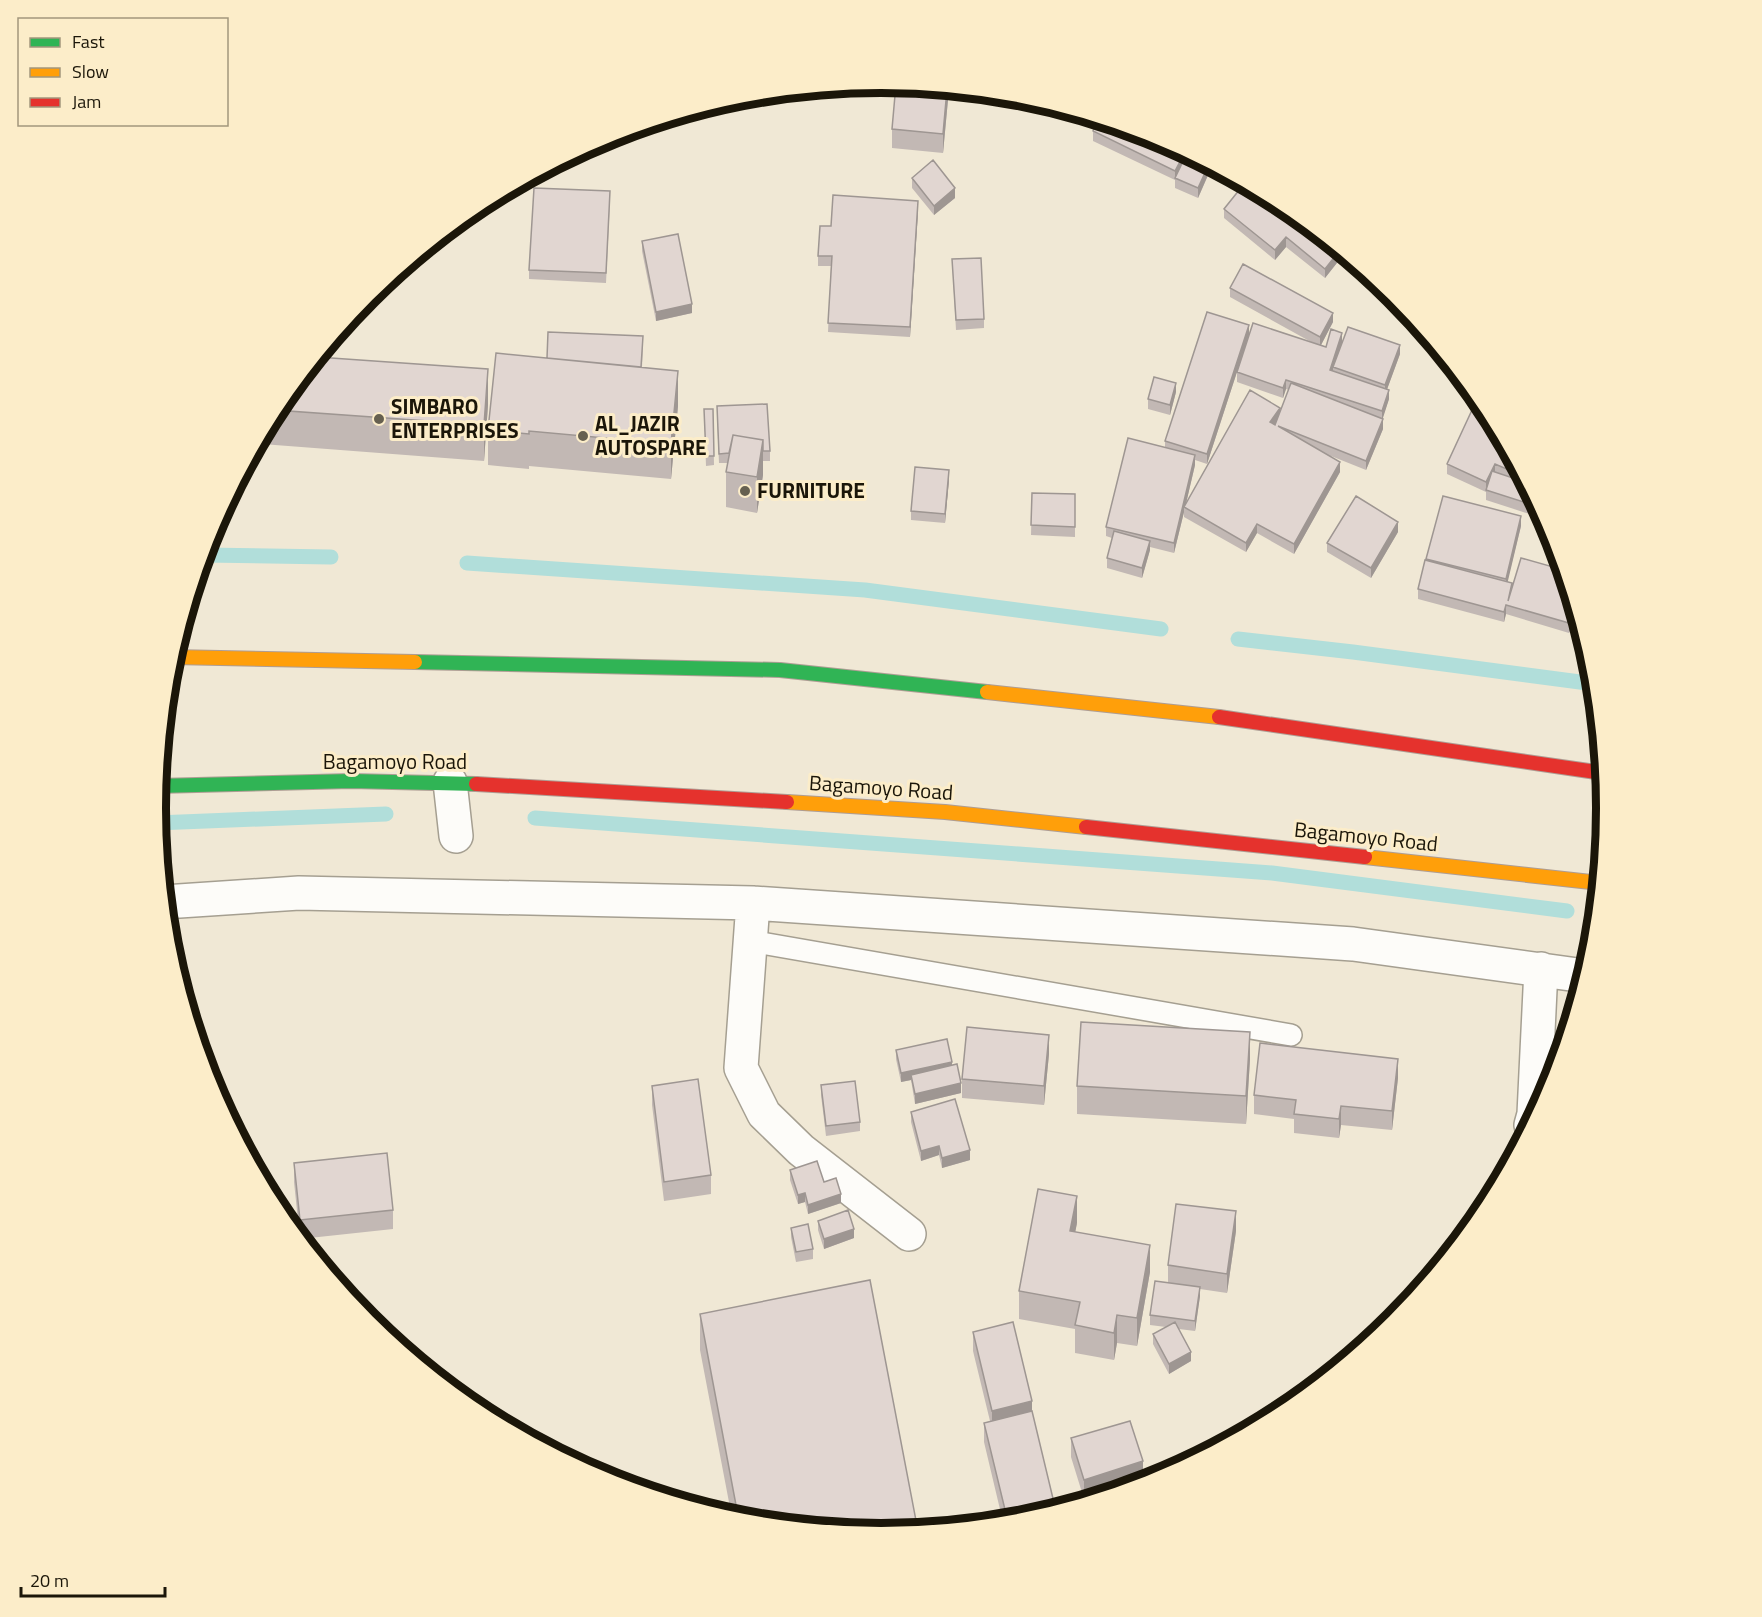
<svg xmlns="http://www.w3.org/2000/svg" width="1762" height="1617" font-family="'Titillium Web',sans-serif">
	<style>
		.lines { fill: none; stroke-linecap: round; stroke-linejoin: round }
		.stream { stroke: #b1deda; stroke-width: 15 }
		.lane-casing { stroke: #a59f91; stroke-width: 24 }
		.street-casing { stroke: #a59f91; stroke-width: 36 }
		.fast-casing { stroke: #ae9d94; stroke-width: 16 }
		.slow-casing { stroke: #ae9d94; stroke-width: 16 }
		.jam-casing { stroke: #ae9d94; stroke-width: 16 }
		.lane { stroke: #fdfcf9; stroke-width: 21 }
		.street { stroke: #fdfcf9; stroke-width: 33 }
		.fast { stroke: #30b455; stroke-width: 14 }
		.slow { stroke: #ff9f0a; stroke-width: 14 }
		.jam { stroke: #e5322d; stroke-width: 14 }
		.wall { fill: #c2b8b4 }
		.shaded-wall { fill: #9e9692 }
		.building { fill: #e1d6d1; stroke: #9e9692; stroke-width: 1.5 }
		.poi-dot { fill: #666050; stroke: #fcedc9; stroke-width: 2 }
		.labels { text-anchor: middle; stroke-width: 6; stroke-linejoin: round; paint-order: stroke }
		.poi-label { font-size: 21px; font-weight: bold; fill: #1b1609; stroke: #fcedc9; text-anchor: start }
		.street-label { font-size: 21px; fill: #1b1609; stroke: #fcedc9 }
		.rim { fill: none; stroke: #1b1609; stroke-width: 8 }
	</style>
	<rect width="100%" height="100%" fill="#f0e8d5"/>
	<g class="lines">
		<path class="stream" d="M203,555L331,557
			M467,563L865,590L1161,629
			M1238,639L1353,652L1595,684
			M535,818L1272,873L1567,911
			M156,823L386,814"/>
		<g class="lane-casing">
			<path id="lane" d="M750,941L1291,1035"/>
		</g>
		<g class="street-casing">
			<path id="street" d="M450,782L456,836
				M164,902L299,893L753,903L1353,944L1585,976
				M753,903L741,1068L764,1114L801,1150L909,1234
				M1531,1125L1534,1114L1541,969"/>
		</g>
		<g class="fast-casing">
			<path id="fast" d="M415,662L780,670L987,692
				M157,786L351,781L476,784"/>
		</g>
		<g class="slow-casing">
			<path id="slow" d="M172,657L415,662
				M987,692L1219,717
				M787,802L945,812L1086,827
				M1365,857L1600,883"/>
		</g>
		<g class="jam-casing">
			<path id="jam" d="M1219,717L1603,773
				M476,784L787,802
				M1086,827L1365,857"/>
		</g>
		<use href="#lane" class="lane"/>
		<use href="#street" class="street"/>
		<use href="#fast" class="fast"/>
		<use href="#slow" class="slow"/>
		<use href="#jam" class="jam"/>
	</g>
	<path class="wall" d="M896,84L949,89L943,153L892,148V129Z
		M1093,131L1159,138L1212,166L1198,198L1175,188V180L1093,141Z
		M912,178L955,198L934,215L912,188Z
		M610,201L606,283L529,279V270Z
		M1285,205L1344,254L1325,278L1286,247L1275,260L1224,218V209Z
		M918,211L910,337L828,332L831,266H818V256L831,226Z
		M642,241L692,313L656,321L642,251Z
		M952,259L984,319V328L956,330Z
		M1230,288L1333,322L1321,345L1326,347L1342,341L1400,354L1387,389L1389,399L1382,419L1383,429L1366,470L1331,456L1340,472L1294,554L1257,533L1246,552L1184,517V512L1174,553L1150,547V550L1142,578L1107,568V558L1112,538L1106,536V527L1165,447V441L1249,335L1207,464L1195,460V465L1186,503L1280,413L1289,390L1286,389L1283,398L1237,382V372L1313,343L1230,297Z
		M643,346L642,367L678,406L671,479L529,466V469L488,465V430L547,358Z
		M1176,392L1170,415L1148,409V399Z
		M278,405H488L484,461L262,444V434Z
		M1485,405L1545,519L1486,500V492L1447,474V464Z
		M704,409H713L714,465L706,466Z
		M717,416L770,451V461H763V475L757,513L726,507V472L728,463H719Z
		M949,480L945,523L911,520V511Z
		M1032,493L1075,494V537L1031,535Z
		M1521,526L1507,582L1512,589L1564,570L1576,610L1569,633L1506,614L1504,622L1418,599V589L1426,559Z
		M1398,532L1371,578L1327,552V543Z
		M1577,616L1583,633L1576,631V621Z
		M896,1050L952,1065L961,1093L915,1104L911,1080L901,1082L896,1059Z
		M1049,1054L1044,1105L962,1098V1079Z
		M1250,1059L1246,1124L1077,1114V1086Z
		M1398,1078L1392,1130L1341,1125L1339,1138L1294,1133V1119L1254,1114V1095Z
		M821,1085L860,1122V1131L826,1136L821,1095Z
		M652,1086L711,1175V1194L664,1201L652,1105Z
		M911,1112L970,1160L942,1168L939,1155L921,1161L911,1122Z
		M294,1163L393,1210V1229L300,1239L294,1182Z
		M790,1170L824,1182L841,1203L808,1214L805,1202L798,1204L790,1180Z
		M818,1221L854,1238L824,1249L818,1230Z
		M1077,1223L1075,1232L1150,1272L1137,1346L1117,1343L1114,1360L1075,1353V1329L1019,1319V1291Z
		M791,1228L813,1249V1259L796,1262L791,1237Z
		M1236,1231L1227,1293L1200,1289V1296L1195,1331L1179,1329L1191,1361L1169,1374L1153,1344V1334L1166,1327L1150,1325V1315L1168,1282V1265Z
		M700,1314L739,1520L732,1518L700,1350Z
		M973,1332L1032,1412L1022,1521L1003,1522L984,1442V1423L990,1421L973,1351Z
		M1071,1438L1143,1480L1084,1499L1071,1457Z"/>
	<path class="shaded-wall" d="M947,89H949L943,153V134Z
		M1185,152L1188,154L1175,180V171Z
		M1209,164L1212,166L1198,198V188Z
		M955,188V198L934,215V206Z
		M918,201V211L910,337V327Z
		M1286,237V247L1275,260V250Z
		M1340,250L1344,254L1325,278V269Z
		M692,304V313L656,321V312Z
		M1333,313V322L1320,347V337Z
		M1249,325V335L1207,464V454Z
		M1342,333V343L1333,367V370L1330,379V370Z
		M1400,345V354L1385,395V385Z
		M488,369V405L484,461V425Z
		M678,371V406L671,479V444Z
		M1286,380V389L1283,398V388Z
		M1176,383V392L1170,415V405Z
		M1389,390V399L1382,421V411Z
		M1280,408V417L1270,432V422Z
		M1383,419V429L1366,470V461Z
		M763,440V475L757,513V477Z
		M1195,455V465L1185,508L1184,507V512L1174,553V543Z
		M1340,462V472L1294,554V544Z
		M1495,464V473L1486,492V482Z
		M949,470V480L945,523V514Z
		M1521,516V526L1506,589V579Z
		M1398,522V532L1371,578V568Z
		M1257,524V533L1246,552V543Z
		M1150,541V550L1142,578V568Z
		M1506,605V614L1504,622V612Z
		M1574,605L1576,610L1569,633V623Z
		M1250,1032V1059L1246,1124V1096Z
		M1049,1035V1054L1044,1105V1086Z
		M1398,1059V1078L1392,1130V1111Z
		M952,1062V1071L911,1075V1080L901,1082V1073Z
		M961,1083V1093L915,1104V1094Z
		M1341,1106V1125L1339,1138V1119Z
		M939,1146V1155L921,1161V1151Z
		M970,1150V1160L942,1168V1158Z
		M805,1193V1202L798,1204V1195Z
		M841,1194V1203L808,1214V1205Z
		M1077,1196V1223L1070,1259V1231Z
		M1236,1211V1231L1227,1293V1274Z
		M854,1229V1238L824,1249V1239Z
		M1150,1245V1272L1137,1346V1318Z
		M1200,1287V1296L1195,1331V1321Z
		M1117,1315V1343L1114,1360V1333Z
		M1191,1352V1361L1169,1374V1364Z
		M1032,1401V1421L992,1430V1411Z
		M1143,1461V1480L1084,1499V1480Z"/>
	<path class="building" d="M896,84L947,89L943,134L892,129Z
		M1098,119L1159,138L1185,152L1175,171L1093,131Z
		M1187,153L1209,164L1198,188L1175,178Z
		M933,160L955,188L934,206L912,178Z
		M1244,184L1285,205L1340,250L1325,269L1286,237L1275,250L1224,209Z
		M534,188L610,191L606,273L529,270Z
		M833,195L918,201L910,327L828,323L832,256H818L820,226H831Z
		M678,234L692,304L656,312L642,241Z
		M981,258L984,319L956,320L952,259Z
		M1243,264L1333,313L1320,337L1230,288Z
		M1207,312L1249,325L1207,454L1165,441Z
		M1253,323L1326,347L1331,329L1342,333L1330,370L1389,390L1382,411L1286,380L1283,388L1237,372Z
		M1348,327L1400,345L1385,385L1333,367Z
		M548,332L643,336L641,367L547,358Z
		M496,353L678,371L671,444L529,431V434L488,430Z
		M317,357L488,369L484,425L275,410L278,405Z
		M1154,377L1176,383L1170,405L1148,399Z
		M1291,383L1383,419L1366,461L1278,426L1340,462L1294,544L1257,524L1246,543L1184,507L1250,390L1280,408L1270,422L1275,425Z
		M1478,397L1485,405L1523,476L1495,464L1486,482L1447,464Z
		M767,404L770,451H763V440L733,435L729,453L719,454L717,406Z
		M704,409H713L714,456H706Z
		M733,435L763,440L757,477L726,472Z
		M1128,438L1195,455L1174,543L1106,527Z
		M915,467L949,470L945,514L911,511Z
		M1492,471L1525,482L1539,507L1486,490Z
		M1032,493L1075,494V527L1031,525Z
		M1356,496L1398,522L1371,568L1327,543Z
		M1443,496L1521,516L1506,579L1426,559Z
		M1114,531L1150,541L1142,568L1107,558Z
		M1521,558L1564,570L1574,605L1569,623L1506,605L1504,612L1418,589L1425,560L1512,583L1508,601Z
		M1081,1022L1250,1032L1246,1096L1077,1086Z
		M967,1027L1049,1035L1044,1086L962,1079Z
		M947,1039L952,1062L901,1073L896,1050Z
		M1260,1043L1398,1059L1392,1111L1341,1106L1339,1119L1294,1114L1296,1100L1254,1095Z
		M957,1064L961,1083L915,1094L911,1075Z
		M698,1079L711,1175L664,1182L652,1086Z
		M855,1081L860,1122L826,1126L821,1085Z
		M955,1099L970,1150L942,1158L939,1146L921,1151L911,1112Z
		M387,1153L393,1210L300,1220L294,1163Z
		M817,1161L824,1182L836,1178L841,1194L808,1205L805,1193L798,1195L790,1170Z
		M1038,1189L1077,1196L1070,1231L1150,1245L1137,1318L1117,1315L1114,1333L1075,1325L1080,1302L1019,1291Z
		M1176,1204L1236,1211L1227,1274L1168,1265Z
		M848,1210L854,1229L824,1239L818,1221Z
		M808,1224L813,1249L796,1252L791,1228Z
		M870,1280L918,1531L881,1534L739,1521L700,1314Z
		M1155,1281L1200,1287L1195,1321L1150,1315Z
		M1013,1322L1032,1401L992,1411L973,1332Z
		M1175,1322L1191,1352L1169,1364L1153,1334Z
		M1032,1411L1056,1511L1022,1521L1008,1522L984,1423Z
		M1130,1421L1143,1461L1084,1480L1071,1438Z"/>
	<g class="poi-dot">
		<circle cx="379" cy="419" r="6"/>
		<circle cx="583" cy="436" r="6"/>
		<circle cx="745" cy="491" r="6"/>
	</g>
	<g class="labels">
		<g class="poi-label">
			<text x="391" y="414">SIMBARO<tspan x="391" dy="24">ENTERPRISES</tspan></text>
			<text x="595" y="431">AL_JAZIR<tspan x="595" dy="24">AUTOSPARE</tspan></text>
			<text x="757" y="498">FURNITURE</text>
		</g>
		<g class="street-label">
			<text x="395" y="769">Bagamoyo Road</text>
			<text transform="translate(881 788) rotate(4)" y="7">Bagamoyo Road</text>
			<text transform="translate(1366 837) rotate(6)" y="7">Bagamoyo Road</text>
		</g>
	</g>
	<path d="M0 0H1762V1617H0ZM166 808a715 715 0 1 1 1430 0a715 715 0 1 1-1430 0Z" fill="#fcedc9" fill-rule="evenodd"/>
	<path class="rim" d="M166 808a715 715 0 1 1 1430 0a715 715 0 1 1-1430 0Z"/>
	<rect x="18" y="18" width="210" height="108" fill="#fcedc9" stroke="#a2977c" stroke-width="1.5"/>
	<rect x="30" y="38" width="30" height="9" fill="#30b455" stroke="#a2977c" stroke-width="1.5"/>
	<text x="72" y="48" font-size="18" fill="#1b1609">Fast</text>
	<rect x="30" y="68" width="30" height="9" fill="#ff9f0a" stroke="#a2977c" stroke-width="1.5"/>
	<text x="72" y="78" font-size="18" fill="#1b1609">Slow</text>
	<rect x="30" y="98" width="30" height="9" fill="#e5322d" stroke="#a2977c" stroke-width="1.5"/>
	<text x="72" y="108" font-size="18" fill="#1b1609">Jam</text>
	<path d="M21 1587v9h144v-9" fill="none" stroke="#1b1609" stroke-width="3"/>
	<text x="30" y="1587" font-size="18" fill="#1b1609" stroke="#fcedc9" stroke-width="4.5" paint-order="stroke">20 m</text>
</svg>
